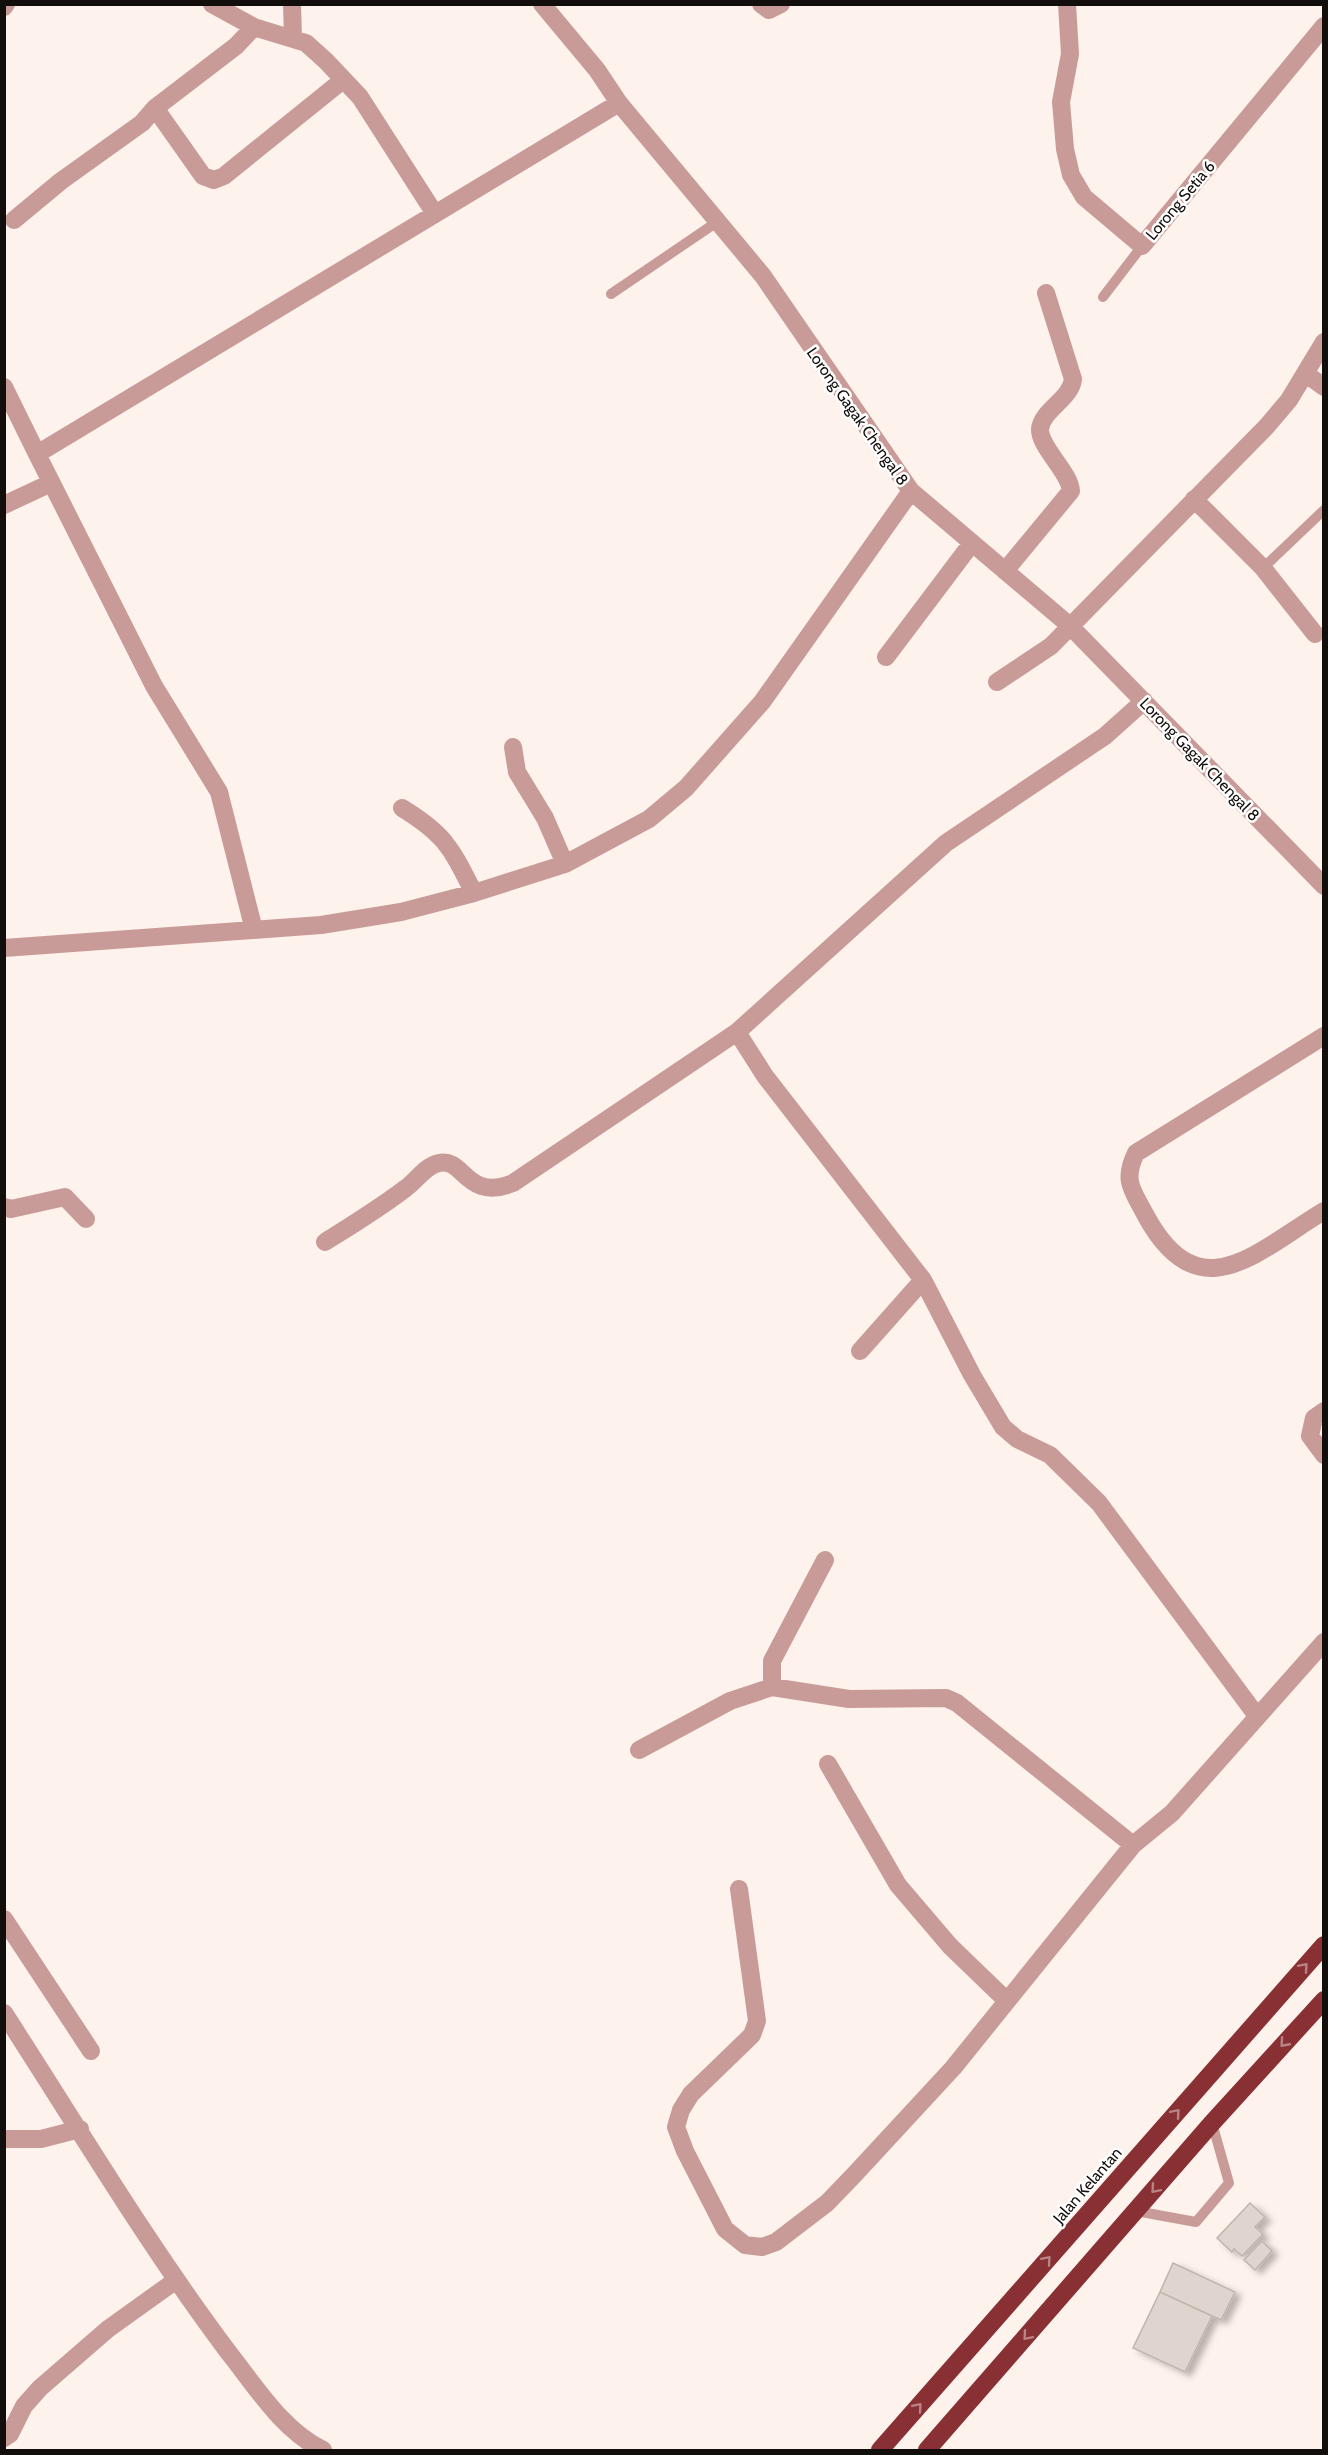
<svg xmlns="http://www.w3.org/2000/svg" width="1328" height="2455" font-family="Cabin,sans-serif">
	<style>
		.building { fill: #dfd5ce; stroke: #bfb5ae; stroke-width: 1.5; filter: url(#shadow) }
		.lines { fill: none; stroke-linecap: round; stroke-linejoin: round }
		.lane { stroke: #c89b99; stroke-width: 10 }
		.street { stroke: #c89b99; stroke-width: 18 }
		.highway { stroke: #883033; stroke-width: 18 }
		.oneway { stroke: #b88385 }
		.labels { text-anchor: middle; stroke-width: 5; stroke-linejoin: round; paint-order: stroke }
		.street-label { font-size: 16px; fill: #120e0c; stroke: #fff }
	</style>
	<defs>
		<filter id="shadow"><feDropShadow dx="6" dy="4" stdDeviation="3" flood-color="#0004"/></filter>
	</defs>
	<rect width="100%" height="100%" fill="#fef2ec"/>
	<path class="building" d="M1250,2203L1265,2217L1255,2227L1263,2234L1242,2256L1234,2249L1232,2252L1217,2238Z
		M1262,2241L1272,2251L1255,2270L1244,2260Z
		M1173,2263L1235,2292L1221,2320L1160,2292Z
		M1160,2292L1212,2316L1185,2372L1133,2348Z"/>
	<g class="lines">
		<path class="lane" d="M611,294L717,222
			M1103,297L1142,246
			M1263,568L1324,510
			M1136,2211L1196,2222L1229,2183L1212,2123"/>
		<path class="street" d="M212,4L254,27L306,43L326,61L360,97L435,214
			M292,4L293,38
			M542,4L597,70L619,103L763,276L911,491L1069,625L1324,886
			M761,4L769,10L781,4
			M1067,4L1070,54L1061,102L1065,149L1071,175L1084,197L1142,246L1324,26
			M4,7L6,4
			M155,108L203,176L214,180L224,176L343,80
			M14,220L61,181L142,123L155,108L236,46L254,27
			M1306,374L1324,387
			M4,387L37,454
			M1194,499L1263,568L1315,634
			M4,505L51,483
			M1005,571L1071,491C1070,472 1039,447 1040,429C1042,410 1071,399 1073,379L1046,293
			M886,657L972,543
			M997,682L1051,646L1267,426L1289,400L1324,342
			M513,747L517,772L545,818L565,864
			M402,808C446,835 451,848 474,893
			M254,930L219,792L154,686L37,454L619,103
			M4,948L321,925L401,912L474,893L565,864L649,819L686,788L762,702L911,491
			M1324,1036L1136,1153C1122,1181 1133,1191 1146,1216C1199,1313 1256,1252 1324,1211
			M4,1207L11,1209L65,1197L86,1219
			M325,1242C352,1225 380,1208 406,1188C417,1180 425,1166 439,1163C464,1157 466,1202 513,1183L737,1032
			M923,1280L972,1375L1003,1427L1017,1439L1050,1455L1099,1503L1257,1716
			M860,1351L923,1280L765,1076L737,1032L946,843L1105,736L1144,701
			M1324,1411L1314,1418L1310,1436L1324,1455
			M825,1560L772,1661V1687L849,1699L946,1698L957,1703L1133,1845
			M639,1750L730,1701L772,1687
			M828,1764L898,1885L950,1946L1007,2001
			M739,1889L757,2021L752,2035L691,2094L681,2110L676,2127L685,2151L725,2229L745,2245L762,2247L776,2242L827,2203L854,2175L953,2068L1133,1845L1172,1813L1324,1642
			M4,1919L91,2051
			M4,2013C78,2127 147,2244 229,2353C256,2387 283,2431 323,2450
			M4,2139H41L80,2129
			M4,2438L10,2434L24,2406L40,2388L108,2329L175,2281"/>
		<path class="highway" d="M880,2450L1324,1945
			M927,2450L1212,2123L1324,2000"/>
	</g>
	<defs><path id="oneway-chevron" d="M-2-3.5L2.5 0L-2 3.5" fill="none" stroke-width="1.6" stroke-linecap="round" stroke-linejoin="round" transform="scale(1.5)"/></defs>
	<g class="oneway">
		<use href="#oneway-chevron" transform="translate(1304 1967) rotate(-49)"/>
		<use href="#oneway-chevron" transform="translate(1284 2043) rotate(132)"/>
		<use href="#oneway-chevron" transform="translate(1176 2113) rotate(-49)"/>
		<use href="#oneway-chevron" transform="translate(1155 2189) rotate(131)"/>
		<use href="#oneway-chevron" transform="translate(1047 2260) rotate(-49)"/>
		<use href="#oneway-chevron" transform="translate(1027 2336) rotate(131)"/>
		<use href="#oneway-chevron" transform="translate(918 2407) rotate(-49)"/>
	</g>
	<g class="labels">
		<g class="street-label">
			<text transform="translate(1180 200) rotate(-50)" y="6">Lorong Setia 6</text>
			<text transform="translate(858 416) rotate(55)" y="6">Lorong Gagak Chengal 8</text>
			<text transform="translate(1200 759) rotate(46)" y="6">Lorong Gagak Chengal 8</text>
			<text transform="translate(1087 2185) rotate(-49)" y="6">Jalan Kelantan</text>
		</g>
	</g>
	<rect width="1328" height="2455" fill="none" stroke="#120e0c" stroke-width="12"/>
</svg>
